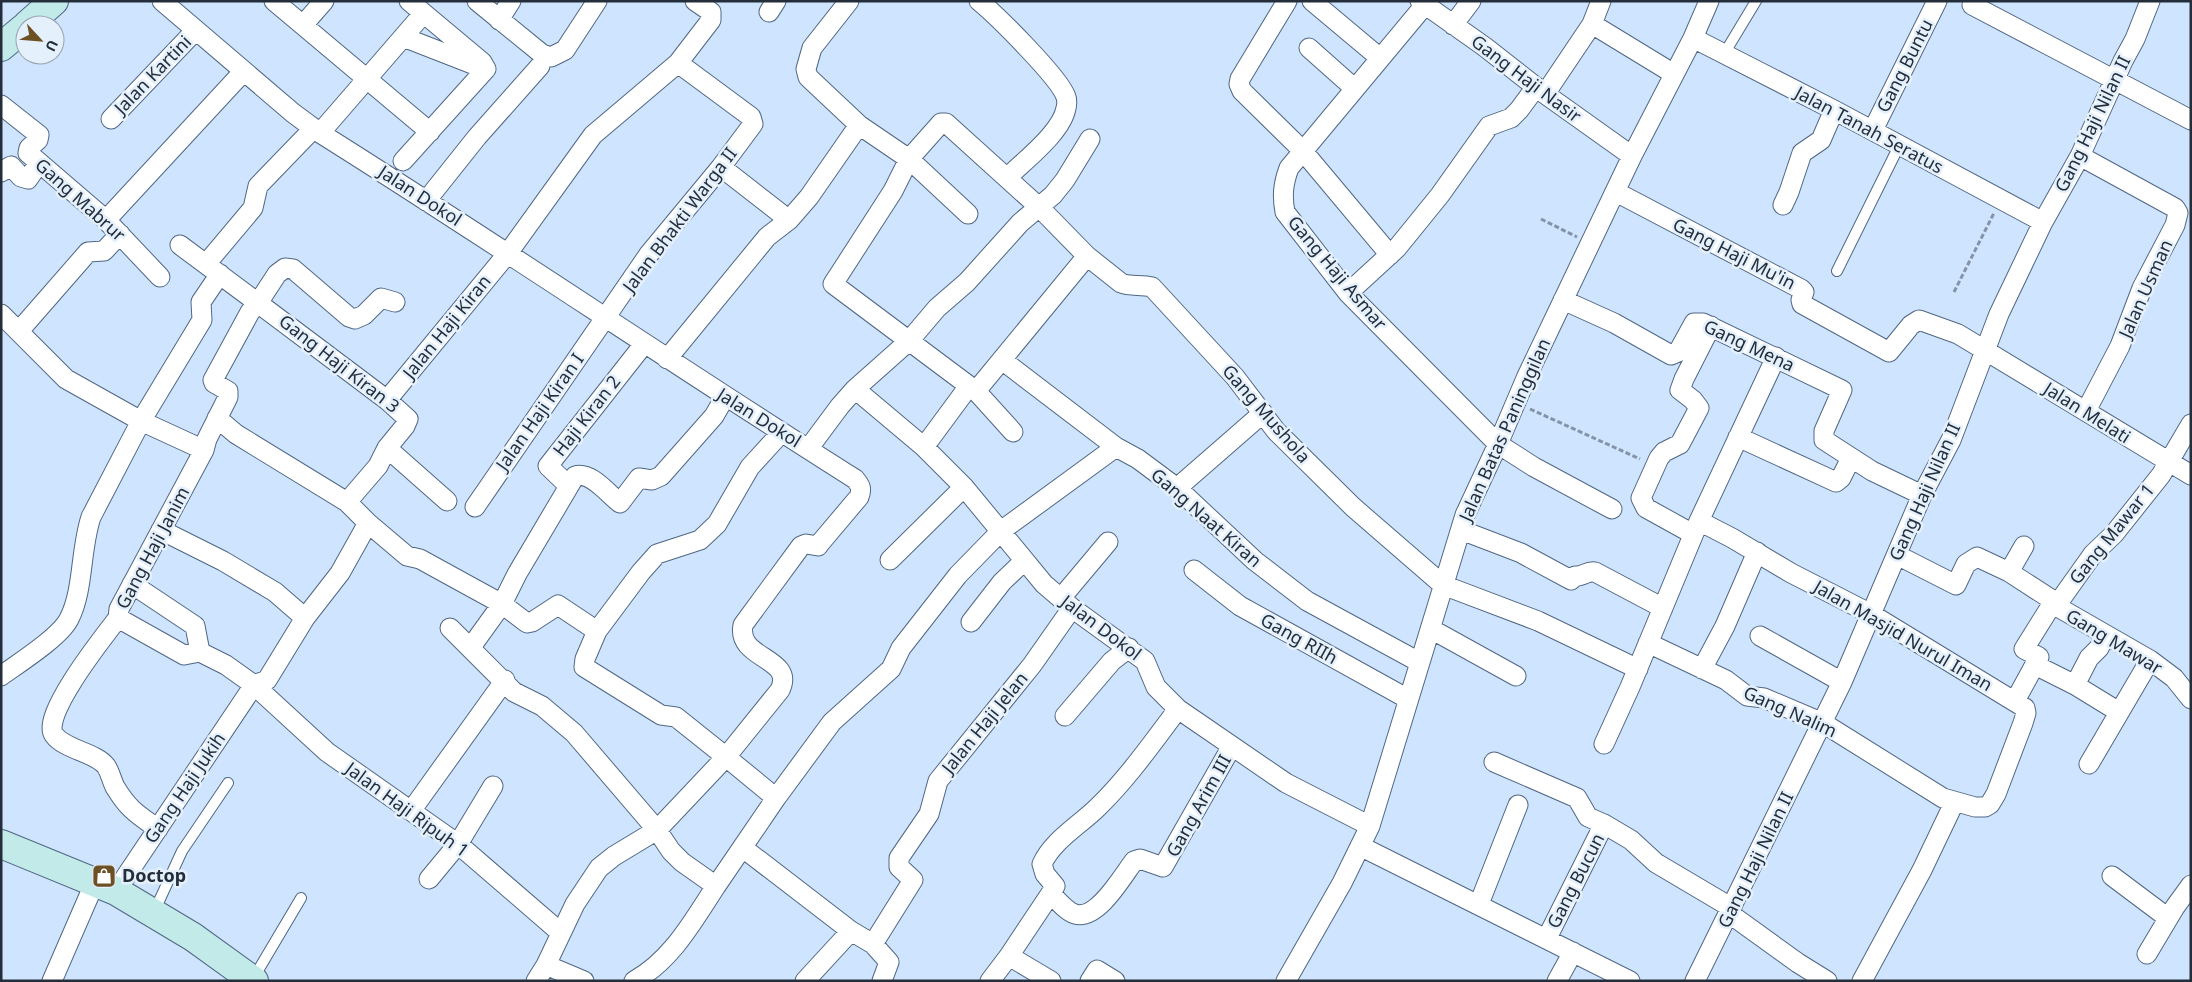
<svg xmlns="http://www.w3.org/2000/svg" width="2192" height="982" font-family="'Noto Sans',sans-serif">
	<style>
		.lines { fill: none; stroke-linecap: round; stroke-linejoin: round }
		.service-casing { stroke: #506784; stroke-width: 12 }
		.minor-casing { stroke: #506784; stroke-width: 21 }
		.secondary-casing { stroke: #506784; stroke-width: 30 }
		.path { stroke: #8494a8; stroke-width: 3; stroke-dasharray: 5 2.5; stroke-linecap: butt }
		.service { stroke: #fff; stroke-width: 10 }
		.minor { stroke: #fff; stroke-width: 19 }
		.secondary { stroke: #c2eae9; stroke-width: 28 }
		.labels { text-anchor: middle; stroke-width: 5; stroke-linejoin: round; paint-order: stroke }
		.street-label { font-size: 18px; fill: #242e3b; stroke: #e5f0fd }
		.poi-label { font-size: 18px; font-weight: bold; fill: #242e3b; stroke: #e5f0fd; text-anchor: start }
	</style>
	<rect width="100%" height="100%" fill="#cfe4fe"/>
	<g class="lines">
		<g class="service-casing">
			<path id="service" d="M1724,54L1756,1
				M1837,271L1899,146
				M154,912L182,851L228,783
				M253,979L301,898"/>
		</g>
		<g class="minor-casing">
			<path id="minor" d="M162,1L293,113L320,133C500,246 676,366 855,479C861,486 862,489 859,497L821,542L818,546L806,544L801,546L743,625C736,660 796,657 780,690L726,757L676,717L661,715L584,667L585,659L597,631L641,572L657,554L700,540L717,524L750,467L781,433
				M274,1L430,132
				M409,1L482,62L486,69
				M477,1L542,54L551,57L565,50L597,1
				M849,1L812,48L806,69L808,77L859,125L909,159L968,214
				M979,1C996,15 1060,78 1066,97C1067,99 1067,106 1066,108C1062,132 1025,160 1008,177
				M1287,1L1240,79L1239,84L1242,91L1302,150L1390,255
				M1312,1L1380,58
				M1420,1L1485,47L1545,94L1632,156
				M1972,5L2191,120
				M1424,6L1289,168C1283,184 1282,196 1285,212L1348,293L1498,444L1534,467L1612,509
				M769,12L776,1
				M499,20L511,1
				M1592,24L1674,74
				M303,25L324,1
				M1453,25L1471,1
				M403,37L480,67
				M1693,38L1834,110L2043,222
				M1309,48L1354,88
				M1545,94L1592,24L1601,1
				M1,105L39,135L38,140L29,148L28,153L106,220L160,277
				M111,119L195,31
				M1873,130L1937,1
				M320,133L423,14
				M2080,156L2175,208L2178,213L2175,225L2142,288L2120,346L2086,411
				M403,161L486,69
				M721,167L789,220
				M1,172L11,166L21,177L28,179L39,163
				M1616,192L1801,289L1804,292L1801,300L1802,304L1889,352L1911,325L1919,320L1958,334L2191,475
				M426,201L477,137L540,66
				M1783,205L1789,192L1802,153L1821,140L1834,110
				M106,220L244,71
				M180,245L258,303L277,274L285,268L293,269L349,317L355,319L364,315L381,298L395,302
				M1087,256L1121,283C1131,287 1141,284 1152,287L1235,377L1276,431L1353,507L1443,585L1538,621L1638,669
				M206,264L253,208L258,186L314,128
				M1348,293L1397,248L1440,195L1489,126L1511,118L1519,110L1536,87
				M1563,300L1614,323L1671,355L1678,352L1694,323H1703L1842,390L1824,431V440L1872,471L1922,495
				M1,314L66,379L141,421L204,450
				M19,331L88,252L104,251L120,234
				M667,359L767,237L789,220L809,197L859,125
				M1002,360L1116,447L1138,459L1177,488L1255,561L1307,601L1419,662
				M855,389L909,341L937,308L967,282L1020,223L1053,195L1065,180L1090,139
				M976,391L1087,256L1040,208L946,123H941L909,159L893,191L833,284L976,391L1013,432
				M387,400L508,253L593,135L678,63L711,20V12L695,1
				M217,418L236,434L347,502L368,523L340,573L305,618L267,680L254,685
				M2191,424L2161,475L2114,534L2093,554L2056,606L2150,660L2174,678L2191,699
				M1738,437L1836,482L1841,478L1851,458
				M924,447L969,386
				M387,448L447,501
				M808,449L840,406L855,389L924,447L964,487L1044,584L1072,608L1145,661L1156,687L1178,709L1286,783L1370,826
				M569,486L548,466L644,344
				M1177,488L1263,413
				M347,502L378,466L387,448L405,426L408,419L387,400L258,303L250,312L213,380L214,383L228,391V397L207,439L204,450L119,609L118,618L184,655L200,652L226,665L254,685L327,752L458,844L561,933
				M475,507L649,254L721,167L753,124L751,117L678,63
				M368,523L407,556L420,559L502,604L471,647
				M161,530L223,561L275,592L305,618
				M1461,530L1521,553L1571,580L1575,576C1583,577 1588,570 1595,572L1663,608
				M1693,534L1646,508L1641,498L1659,458L1664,452L1680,444L1699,408L1693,400L1680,390L1684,379L1711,326
				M1897,555L1956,585L1966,564L1977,557L2009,572L2057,603
				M890,560L964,487
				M1194,570L1240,606L1408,699
				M2009,572L2024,546
				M132,584L195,626L200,652
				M1061,598L1108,542
				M118,618C105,635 40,716 54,735C65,750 95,752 106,766C110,772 112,781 115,787C129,810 137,814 158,829
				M971,622L1002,582L1024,561
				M450,628L514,692L542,706L574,733L657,830L671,851L682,862L716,886L776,798L832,722L891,669L901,648L958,575L1001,531L1116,447
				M1431,629L1516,676
				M597,631L558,605L532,622L527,623L502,604L517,574L575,476C591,471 608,494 620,503L639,478L652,480L661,476L714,416L725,397
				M2106,635L2099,648L2089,658L2075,685L2119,712
				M1760,636L1842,682
				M1648,643L1726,680L1747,696L1764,698L1823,723L1943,798L1975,807H1985L1990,804L1996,794L2023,723L2026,713L2025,708L1871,614L1791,573L1732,538L1699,521
				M2035,665L2075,685
				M1702,669L1725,626L1757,552
				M1,676C19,663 60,637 69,619C84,590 80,550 91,517L141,421L202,320L201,302L220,274
				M2015,701L2039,657L2024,649L2054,601
				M1065,716L1112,661L1129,648
				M1604,744L1630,687L1699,521L1776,357
				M1494,762L1577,798L1588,817L1604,824L1631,840L1656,863L1732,908
				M2089,764L2150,660
				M411,811L505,680
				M1360,846L1630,981
				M743,848L851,931L873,944L889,962L882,981
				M2112,876L2168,918
				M429,879L458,844L493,786
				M116,891L254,685
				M1051,894C1057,900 1067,912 1075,914C1097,921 1122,877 1134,861L1140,859L1163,867L1232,746
				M1479,904L1518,805
				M1730,914L1798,963L1827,981
				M1547,938L1604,824
				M873,944L913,880L899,867V858L929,814L938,781L1032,665L1072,608
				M2147,954L2175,907L2191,885
				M1009,956L1053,890L1055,886L1045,874L1042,864C1053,840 1080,825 1098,807C1128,778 1153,742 1178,709
				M546,965L584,981
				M52,981L95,882
				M536,981L546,965L575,904L599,868L614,856L657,830L726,757L776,798
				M634,981C672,960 693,921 716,886
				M805,981L851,931
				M990,981L1009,956L1051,981
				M1090,981L1097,970L1115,981
				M1286,981L1342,883L1370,826L1465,515L1498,444L1527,376L1632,156L1693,38L1709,1
				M1557,981L1573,952
				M1695,981L1842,682L1922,495L1951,440L1999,314L2043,222L2080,156L2123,61L2135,39L2150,1
				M1862,981L1922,870L1954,803"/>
		</g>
		<g class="secondary-casing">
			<path id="secondary" d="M27,25L54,1
				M1,47L25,27
				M1,844L116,891L193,937L254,981"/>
		</g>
		<path class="path" d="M1541,219L1577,237
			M1954,292L1994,213
			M1530,409L1640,459"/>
		<use href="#service" class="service"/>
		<use href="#minor" class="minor"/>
		<use href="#secondary" class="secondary"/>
	</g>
	<defs>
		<g id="shop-square" transform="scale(1.25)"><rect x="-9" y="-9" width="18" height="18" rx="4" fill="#6e5025" stroke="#e5f0fd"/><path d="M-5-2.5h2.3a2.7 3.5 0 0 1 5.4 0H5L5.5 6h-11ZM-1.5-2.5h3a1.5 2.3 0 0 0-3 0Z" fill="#fff"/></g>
	</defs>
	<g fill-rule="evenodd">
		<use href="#shop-square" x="104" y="876"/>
	</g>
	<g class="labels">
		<g class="street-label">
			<text transform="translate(1905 66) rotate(-63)" y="6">Gang Buntu</text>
			<text transform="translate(153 75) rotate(-46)" y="6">Jalan Kartini</text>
			<text transform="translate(1526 79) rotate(37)" y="6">Gang Haji Nasir</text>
			<text transform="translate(2093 124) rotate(-64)" y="6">Gang Haji Nilan II</text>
			<text transform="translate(1869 130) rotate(28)" y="6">Jalan Tanah Seratus</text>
			<text transform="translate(420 196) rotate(33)" y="6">Jalan Dokol</text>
			<text transform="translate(80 200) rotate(42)" y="6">Gang Mabrur</text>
			<text transform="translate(680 220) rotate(-53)" y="6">Jalan Bhakti Warga II</text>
			<text transform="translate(1734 254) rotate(27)" y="6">Gang Haji Mu'in</text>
			<text transform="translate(1337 273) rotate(50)" y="6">Gang Haji Asmar</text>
			<text transform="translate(2146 289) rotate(-66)" y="6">Jalan Usman</text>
			<text transform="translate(447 327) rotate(-51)" y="6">Jalan Haji Kiran</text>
			<text transform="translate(1749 346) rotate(25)" y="6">Gang Mena</text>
			<text transform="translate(339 364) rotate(38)" y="6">Gang Haji Kiran 3</text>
			<text transform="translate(540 412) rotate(-55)" y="6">Jalan Haji Kiran I</text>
			<text transform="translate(2087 413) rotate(32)" y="6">Jalan Melati</text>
			<text transform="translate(1266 414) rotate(49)" y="6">Gang Mushola</text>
			<text transform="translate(587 416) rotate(-52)" y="6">Haji Kiran 2</text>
			<text transform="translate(759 418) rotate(32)" y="6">Jalan Dokol</text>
			<text transform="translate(1505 430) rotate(-66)" y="6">Jalan Batas Paninggilan</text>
			<text transform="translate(1925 492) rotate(-66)" y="6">Gang Haji Nilan II</text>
			<text transform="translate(1206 518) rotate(41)" y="6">Gang Naat Kiran</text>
			<text transform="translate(2112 534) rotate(-51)" y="6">Gang Mawar 1</text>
			<text transform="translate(153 548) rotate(-62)" y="6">Gang Haji Janim</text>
			<text transform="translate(1101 628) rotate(37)" y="6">Jalan Dokol</text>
			<text transform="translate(1903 636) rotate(30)" y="6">Jalan Masjid Nurul Iman</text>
			<text transform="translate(1299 639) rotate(29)" y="6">Gang RIIh</text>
			<text transform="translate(2114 642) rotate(31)" y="6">Gang Mawar</text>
			<text transform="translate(1790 712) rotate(24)" y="6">Gang Nalim</text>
			<text transform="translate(985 723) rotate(-51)" y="6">Jalan Haji Jelan</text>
			<text transform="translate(185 788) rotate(-56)" y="6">Gang Haji Jukih</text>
			<text transform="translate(1199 806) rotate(-61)" y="6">Gang Arim III</text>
			<text transform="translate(407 810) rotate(36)" y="6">Jalan Haji Ripuh 1</text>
			<text transform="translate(1756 860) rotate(-64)" y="6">Gang Haji Nilan II</text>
			<text transform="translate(1576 881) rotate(-63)" y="6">Gang Bucun</text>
		</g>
		<g class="poi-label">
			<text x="122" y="882">Doctop</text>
		</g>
	</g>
	<rect width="2192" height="982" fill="none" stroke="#242e3b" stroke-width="5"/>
	<g transform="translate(40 40) rotate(116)"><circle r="24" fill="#e5f0fd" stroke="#98a2af"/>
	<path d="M0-4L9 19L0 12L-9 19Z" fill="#6e5025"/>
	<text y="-8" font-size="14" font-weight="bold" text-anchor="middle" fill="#242e3b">U</text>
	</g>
</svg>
